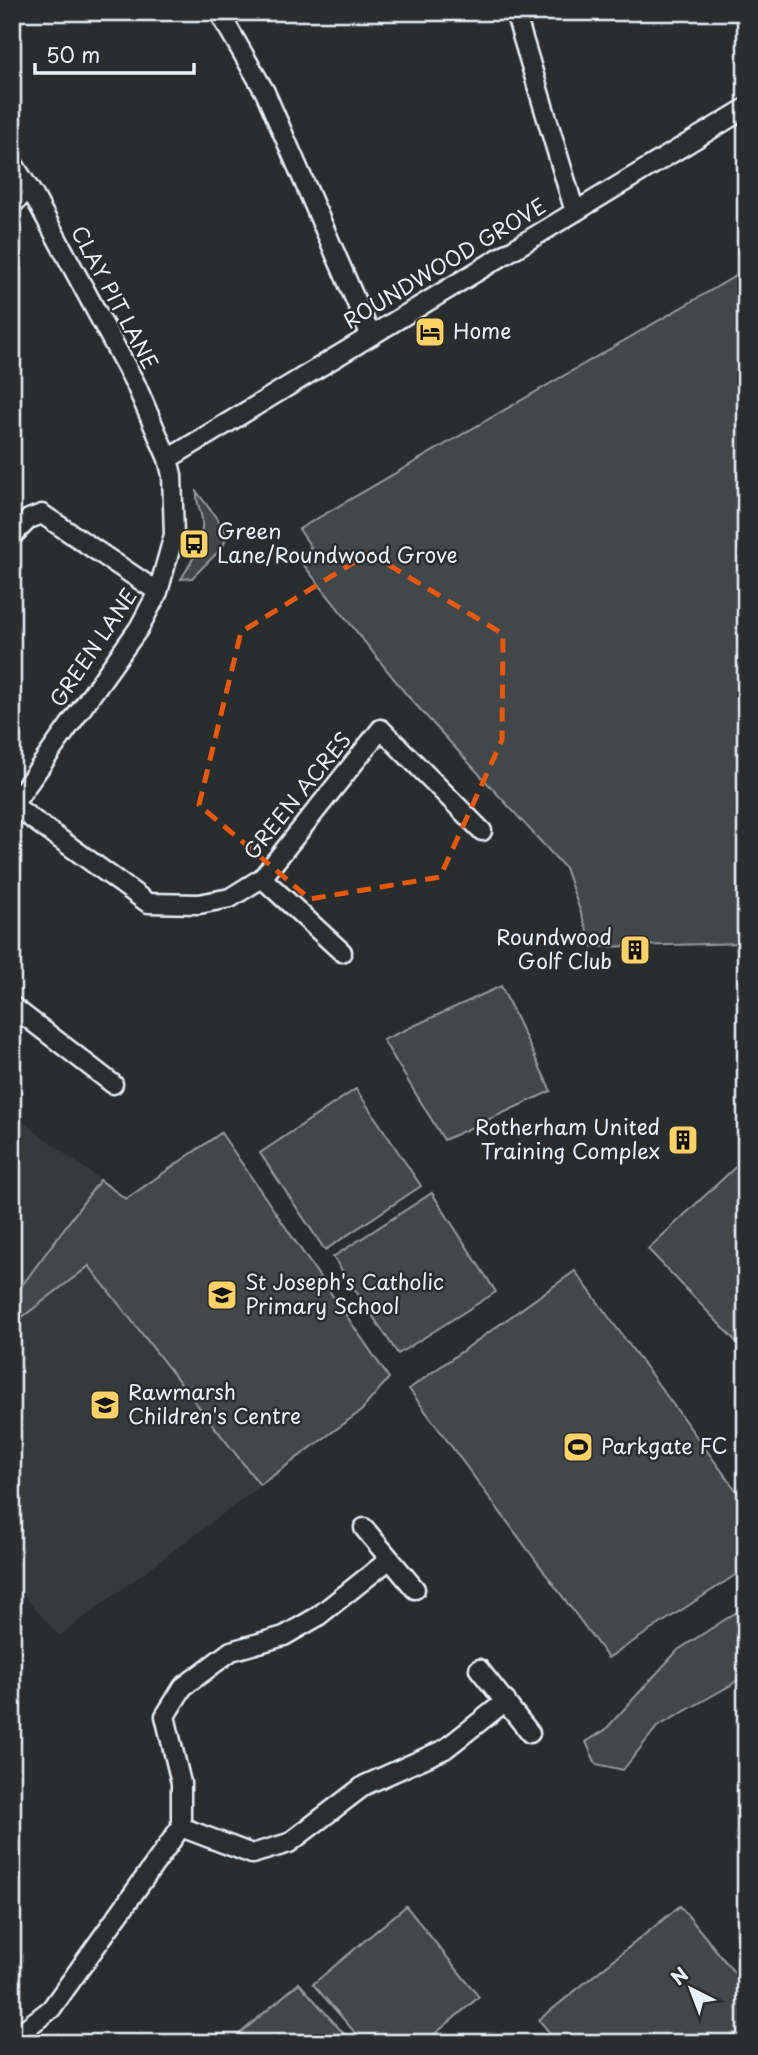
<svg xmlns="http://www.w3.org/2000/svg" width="758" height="2055" font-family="'Playpen Sans',sans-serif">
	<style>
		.built { fill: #363a3b }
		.green { fill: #424648; stroke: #959ca0; stroke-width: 2 }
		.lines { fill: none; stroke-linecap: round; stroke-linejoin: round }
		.minor-casing { stroke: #e8f1f8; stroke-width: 23 }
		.minor { stroke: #2a2d2e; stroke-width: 18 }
		.marked { fill: none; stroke: #e8590c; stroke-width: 5; stroke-dasharray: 14 9; stroke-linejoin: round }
		.labels { text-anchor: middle; stroke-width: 5; stroke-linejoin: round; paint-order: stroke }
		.street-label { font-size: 21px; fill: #e8f1f8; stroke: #2a2d2e }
		.poi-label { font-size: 21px; fill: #e8f1f8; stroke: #2a2d2e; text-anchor: start }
	</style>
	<rect width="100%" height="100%" fill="#2a2d2e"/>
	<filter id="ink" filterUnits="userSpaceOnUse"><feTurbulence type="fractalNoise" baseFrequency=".0143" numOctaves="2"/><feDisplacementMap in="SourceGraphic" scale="14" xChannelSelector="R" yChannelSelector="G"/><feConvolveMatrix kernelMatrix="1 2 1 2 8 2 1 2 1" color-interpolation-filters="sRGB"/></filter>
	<g filter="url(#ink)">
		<path class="built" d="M12,1114L126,1199L221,1133L389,1378L361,1411L59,1636L12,1582Z"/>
		<path class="green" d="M746,270V943L593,947L565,868L406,694L299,559L311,547L299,529Z
			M197,492L224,528L226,538L223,547L192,578L181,579C192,562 204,542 202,520C201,508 196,506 197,492Z
			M501,986L551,1091L444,1140L383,1040Z
			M356,1089L421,1186L325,1250L260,1153Z
			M221,1133L389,1378L361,1411L260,1485L89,1266L12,1325V1299L100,1180L126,1199Z
			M746,1157V1352L648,1249Z
			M432,1193L496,1292L398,1354L333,1257Z
			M575,1271L746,1504V1568L608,1658L409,1389Z
			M746,1606V1673L731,1685L657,1727L623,1770L596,1764L586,1742L605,1730L678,1650Z
			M406,1906L479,1997L424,2043H364L313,1984Z
			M680,1906L746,1987V2043H558L539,2020Z
			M299,1983L352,2043H229Z"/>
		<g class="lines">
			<g class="minor-casing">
				<path id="minor" d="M219,12L265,92L371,336
					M515,12L575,212
					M12,162L34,196L136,385L168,459L172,475L174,535L158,592L139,628L12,806
					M12,205L29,189
					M168,459L746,108
					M12,536L29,519L42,514L158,592
					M13,805L148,903L199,904L230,898L262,878L381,729L482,831
					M262,878L342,952
					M12,1006L113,1084
					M364,1528L415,1589
					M479,1669L530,1733
					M181,1827V1783L165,1716L183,1687L231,1651L284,1636L317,1617L390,1559
					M12,2039L51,2009L181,1827L252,1854L289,1843L365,1785L445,1749L506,1701"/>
			</g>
			<use href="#minor" class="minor"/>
		</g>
	</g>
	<path class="marked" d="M369,553L503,634L502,740L440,877L310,899L199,805L241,632Z"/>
	<defs>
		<g id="hotel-square" transform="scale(1.575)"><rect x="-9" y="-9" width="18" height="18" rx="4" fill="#ffd166" stroke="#2a2d2e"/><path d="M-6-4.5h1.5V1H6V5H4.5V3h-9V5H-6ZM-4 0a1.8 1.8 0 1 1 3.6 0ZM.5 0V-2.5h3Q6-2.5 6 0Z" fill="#111"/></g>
		<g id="bus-square" transform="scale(1.575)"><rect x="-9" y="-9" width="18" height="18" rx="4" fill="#ffd166" stroke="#2a2d2e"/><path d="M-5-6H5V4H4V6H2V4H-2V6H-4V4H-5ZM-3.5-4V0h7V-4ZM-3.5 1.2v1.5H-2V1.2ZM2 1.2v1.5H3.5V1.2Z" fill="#111"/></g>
		<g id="building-square" transform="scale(1.575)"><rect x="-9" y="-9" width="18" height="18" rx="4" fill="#ffd166" stroke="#2a2d2e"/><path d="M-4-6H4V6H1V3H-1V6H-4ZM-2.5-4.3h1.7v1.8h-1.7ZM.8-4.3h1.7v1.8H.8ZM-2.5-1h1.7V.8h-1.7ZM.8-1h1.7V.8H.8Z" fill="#111"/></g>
		<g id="school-square" transform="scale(1.575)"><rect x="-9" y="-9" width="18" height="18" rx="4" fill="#ffd166" stroke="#2a2d2e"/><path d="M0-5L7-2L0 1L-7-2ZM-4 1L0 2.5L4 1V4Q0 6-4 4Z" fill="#111"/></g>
		<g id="stadium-square" transform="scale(1.575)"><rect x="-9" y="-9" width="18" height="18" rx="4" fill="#ffd166" stroke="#2a2d2e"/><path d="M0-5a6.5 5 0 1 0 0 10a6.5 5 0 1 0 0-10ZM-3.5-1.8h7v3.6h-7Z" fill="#111"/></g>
	</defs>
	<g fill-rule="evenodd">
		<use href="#hotel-square" x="430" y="332"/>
		<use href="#bus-square" x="194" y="544"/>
		<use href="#building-square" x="635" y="950"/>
		<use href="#building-square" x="683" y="1140"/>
		<use href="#school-square" x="222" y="1295"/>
		<use href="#school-square" x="105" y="1405"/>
		<use href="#stadium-square" x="578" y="1447"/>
	</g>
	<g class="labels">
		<g class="street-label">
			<text transform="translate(445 264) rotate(-31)" y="7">ROUNDWOOD GROVE</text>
			<text transform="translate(114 298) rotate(62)" y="7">CLAY PIT LANE</text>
			<text transform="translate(94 648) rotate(-56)" y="7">GREEN LANE</text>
			<text transform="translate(298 796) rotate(-51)" y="7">GREEN ACRES</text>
		</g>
		<g class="poi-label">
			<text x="453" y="339">Home</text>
			<text x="217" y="539">Green<tspan x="217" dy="24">Lane/Roundwood Grove</tspan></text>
			<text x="612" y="945" text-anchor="end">Roundwood<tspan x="612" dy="24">Golf Club</tspan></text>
			<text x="660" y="1135" text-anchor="end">Rotherham United<tspan x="660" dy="24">Training Complex</tspan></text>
			<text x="245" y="1290">St Joseph's Catholic<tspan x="245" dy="24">Primary School</tspan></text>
			<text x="128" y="1400">Rawmarsh<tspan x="128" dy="24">Children's Centre</tspan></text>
			<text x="601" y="1454">Parkgate FC</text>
		</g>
	</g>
	<rect width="758" height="2055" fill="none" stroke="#2a2d2e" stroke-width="42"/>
	<rect x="21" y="21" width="716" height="2013" fill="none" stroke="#e8f1f8" stroke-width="2.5" filter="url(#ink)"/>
	<g transform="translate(691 1989) rotate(318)" stroke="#2a2d2e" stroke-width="5" paint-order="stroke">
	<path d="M0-5L12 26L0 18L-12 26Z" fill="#e8f1f8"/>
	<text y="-10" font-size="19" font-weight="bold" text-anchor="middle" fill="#e8f1f8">N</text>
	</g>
	<path d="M35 63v10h159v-10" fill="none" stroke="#e8f1f8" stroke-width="3.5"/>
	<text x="46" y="63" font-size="21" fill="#e8f1f8" stroke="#2a2d2e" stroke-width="5" paint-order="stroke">50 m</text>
</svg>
